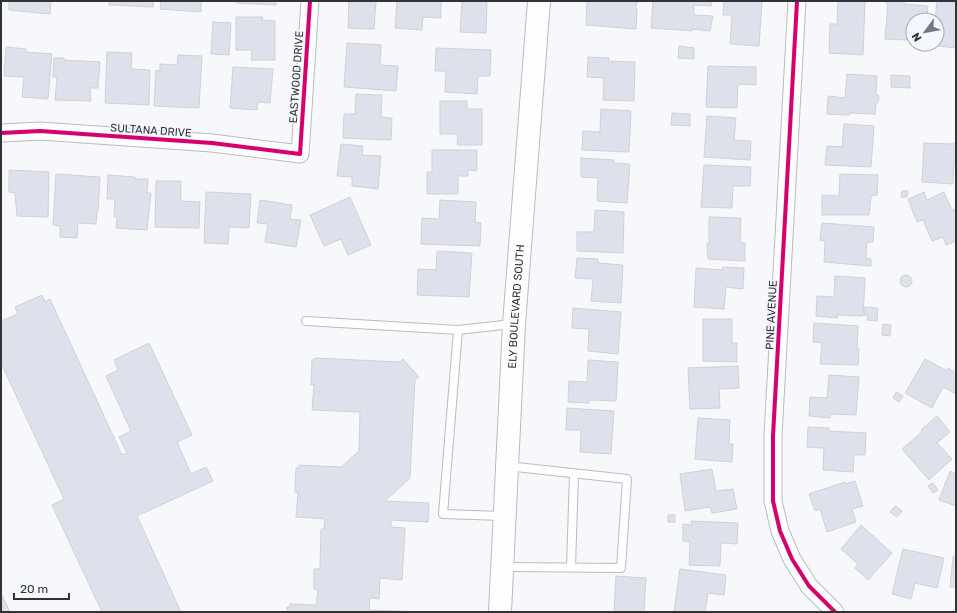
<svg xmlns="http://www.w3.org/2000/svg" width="957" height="613" font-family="Rubik,sans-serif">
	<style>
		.building { fill: #dee1ec; stroke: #d0d1d4 }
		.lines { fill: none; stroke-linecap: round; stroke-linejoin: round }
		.lane-casing { stroke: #babbbe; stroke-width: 10 }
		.street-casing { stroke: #babbbe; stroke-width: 19 }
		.secondary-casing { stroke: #babbbe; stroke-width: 24 }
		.lane { stroke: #fefeff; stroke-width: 8 }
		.street { stroke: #fefeff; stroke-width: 17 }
		.secondary { stroke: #fefeff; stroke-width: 22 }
		.cycleway-casing { stroke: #f4f7fe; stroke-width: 6 }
		.cycleway { stroke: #d6006c; stroke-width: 4 }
		.labels { text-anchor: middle; stroke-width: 3; stroke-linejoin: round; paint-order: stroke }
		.street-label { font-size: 11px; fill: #323336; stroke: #f4f7fe }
	</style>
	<rect width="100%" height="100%" fill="#f6f8fc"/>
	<path class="building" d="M9,1H51L50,14L9,10Z
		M109,1H154L153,7L109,5Z
		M161,1H201V12L160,9Z
		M236,1H276V5L236,3Z
		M349,1H376L374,29L348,28Z
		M397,1H441V18L423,17L422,30L395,28Z
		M462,1H487L486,33L460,32Z
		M587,1H638V3H636V9H637L636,29L586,25Z
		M653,1H712L711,6L694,5V15L713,16L710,31L692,29V31L651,28Z
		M724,1H762L759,46L730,44L732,15H723Z
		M838,1H865L863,55L829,53L830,24H837Z
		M886,1H904V4L928,6L926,20H913V39H907V40L885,39L888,3H886Z
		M937,1H956V48L937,46L939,21L935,20Z
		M236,17H263L262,20L275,21V60H251L252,50H236Z
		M213,22L231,23L229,55L211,54Z
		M347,43L381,45L380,65L398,66L396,91L344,87Z
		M679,46L694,48V59L678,58Z
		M6,47L26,49V52L52,54L48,99L22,97L24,77L4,76Z
		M436,48L491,50L490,76H478L477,94L445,92L446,71H435Z
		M107,52L132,53L131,69L150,70L149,105L105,103Z
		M178,55L202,56L199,108L154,106L156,70L160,71V64L177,65Z
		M588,57L609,58L608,61L635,62L634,101L603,100L604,78L587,77Z
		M54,58H64V60L100,62L98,88H90L91,101L55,100L57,77H53Z
		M708,66L756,67V85L738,84L737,108L706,107Z
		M233,67L273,69L270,103L258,102L257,110L230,108Z
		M847,74L877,76L876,94L879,96L878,102L876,104L875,114L849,113V115L827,114L828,96L845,98Z
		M891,75L910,76V88L891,87Z
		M356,94L382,95L381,117L392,118L391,140L343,138L344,114H355Z
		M440,101H467V109H482V145H457L458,134H440Z
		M601,109L631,111L629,152L582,150L583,131L600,132Z
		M672,113L690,114V126L671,125Z
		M707,116L736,118L734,140L751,141L750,160L704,157Z
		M844,124L874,126L871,167L825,165L827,146L842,147Z
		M955,142H956V162H954L953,184L922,182L924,143L954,144Z
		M341,144L363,146L362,155L381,156L378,189L352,186V177L337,176Z
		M432,150H477V171L468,170V176H458V194H427V172H432Z
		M581,158L614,160L613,163L630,164L627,203L597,201L598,178L581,177Z
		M704,165L751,167L750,186H733L732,208L701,207Z
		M9,170L49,172L48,217L17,216L15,193L9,192Z
		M56,174L100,177L98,212H97L96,224L78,223L77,238L60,237V226L53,225Z
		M840,174L878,175L877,195L871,196L869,215H822V195L839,196Z
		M108,175L135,177V179H148L147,193H151L147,230L116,228L117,217H114L115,199H107Z
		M156,181H181V201L200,202L199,228L155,227Z
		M902,191H908L907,197H901Z
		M206,192L251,194L249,228L229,227L228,244L204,243Z
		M924,192L927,200L944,192L952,210L954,209L956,214V241L946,245L943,237L932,241L923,220L917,222L908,199Z
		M350,197L371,245L348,255L341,239L324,246L310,215Z
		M260,200L292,205L290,219L301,220L296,247L265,242L268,224L257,223Z
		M440,200L476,202L475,222L481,223L480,246L421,244L422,218L439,219Z
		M595,210L624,212L623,253L577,251V232H594Z
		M709,217L741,218L740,243H745V261L708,259L707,243L709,244Z
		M822,223L874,227L873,242H867L866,258L871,259V266L824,262L825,241L820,240Z
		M437,251L472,253L469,297L417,295L418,269L436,270Z
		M577,258L598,259V263L623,265L621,303L591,301L593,279L575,278Z
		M723,267L744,268L743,289L726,287L724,309L694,307L696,268L722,270Z
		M900 281a6 6 0 1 1 12 0a6 6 0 1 1-12 0Z
		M835,276L865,278L863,316L838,315L837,318L816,316L817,296L834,297Z
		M42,295L45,302L50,299L122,455L127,453L119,437L131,431L106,376L118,370L114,360L149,343L192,435L177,442L191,474L206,467L213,481L137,516L181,612H102L52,505L64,499L1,363V321L18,314L15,307Z
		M865,307L878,308L877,321L867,320L868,315H864Z
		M573,308L621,312L618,354L588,351L589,329L572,328Z
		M703,319H732V343H737V362L703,361Z
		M814,323L858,326L857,348L859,349L858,365L820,364L822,343L813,342Z
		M883,324L891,325L890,336L882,335Z
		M315,358L400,362L403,359L419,377L415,379L410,478L385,501L429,503L428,522L391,520V527L405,528L402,580L380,578L379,599L370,598L369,610L425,612H287V607H290V604L316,605L318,590L314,589V569H320L321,529H324L325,519L296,517L298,493L295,492L296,468H299V465L341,467L359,451L360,412L312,410L314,384L311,385L312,360H314Z
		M925,359L947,371L948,368L956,373V394L943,387L932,408L905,393Z
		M588,360L618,362L616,401L589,400V403L568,402L569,381L587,382Z
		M738,366L739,388L719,389L720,408L690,409L688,368Z
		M829,375L859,377L856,415L830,414V418L809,416L810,397L827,398Z
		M896,392L903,396L899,402L893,398Z
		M567,408L614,411L611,454L580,452L581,430H566Z
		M937,416L950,432L937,443L952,459L929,480L902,449L922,432L921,430Z
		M698,418L730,420L729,444H733L732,462L695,459Z
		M808,427L829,428V431L866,433L865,455H854L853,472L823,470L824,448L807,447Z
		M712,469L716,491L733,489L737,509L712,513L710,507L685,511L680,474Z
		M950,471L956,474V506L939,500Z
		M855,481L863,506L852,509L856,522L827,532L820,509L815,511L809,494L845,482V484Z
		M933,483L938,490L933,493L928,486Z
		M895,506L902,511L897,517L890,512Z
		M668,515H675V522H668Z
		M691,521L738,523L737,544L721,543L720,566L689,565L690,542L683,541V524L692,525Z
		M861,525L892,553L868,580L855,568L858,564L841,549Z
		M903,549L944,558L937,588L915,583L911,599L892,594Z
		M953,556H956V587H950Z
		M680,569L726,575L724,595L708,593L705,612H674Z
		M616,576L646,578L644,612H614Z
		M2,595L10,612H1V596Z"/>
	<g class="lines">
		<g class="lane-casing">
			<path id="lane" d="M306,321L458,330
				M503,516L443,514L458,330L513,324
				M503,567L621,568L627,479L507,466
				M571,567L574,474"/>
		</g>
		<g class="street-casing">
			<path id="street" d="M797,1L773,436V501L780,531L792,559L809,586L835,612
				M1,133L40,131L212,143L300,154L310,1"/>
		</g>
		<g class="secondary-casing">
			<g id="secondary">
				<path id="s1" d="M500,612L514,324L539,1"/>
			</g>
		</g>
		<use href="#lane" class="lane"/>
		<use href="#street" class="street"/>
		<use href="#secondary" class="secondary"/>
		<g class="cycleway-casing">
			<path id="cycleway" d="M797,1L773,436V501L780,531L792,559L809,586L835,612
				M1,133L40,131L212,143L300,154L310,1"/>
		</g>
		<use href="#cycleway" class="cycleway"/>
	</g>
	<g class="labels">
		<g class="street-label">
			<text transform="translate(296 77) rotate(-86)" y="4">EASTWOOD DRIVE</text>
			<text transform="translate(151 130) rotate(4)" y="4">SULTANA DRIVE</text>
			<text dy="4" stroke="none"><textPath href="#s1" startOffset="306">ELY BOULEVARD SOUTH</textPath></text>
			<text transform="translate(771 315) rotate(-87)" y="4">PINE AVENUE</text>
		</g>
	</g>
	<rect width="957" height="613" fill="none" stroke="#323336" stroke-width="4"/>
	<g transform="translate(925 32) rotate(238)"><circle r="19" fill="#f4f7fe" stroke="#a6a9ae"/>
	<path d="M0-3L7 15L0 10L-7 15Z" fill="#77787b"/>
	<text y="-6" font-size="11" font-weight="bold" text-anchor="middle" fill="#323336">N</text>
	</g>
	<path d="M14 593v6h55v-6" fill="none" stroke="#323336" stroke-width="2"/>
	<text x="20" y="593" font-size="12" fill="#323336" stroke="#f4f7fe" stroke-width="3" paint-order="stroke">20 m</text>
</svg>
